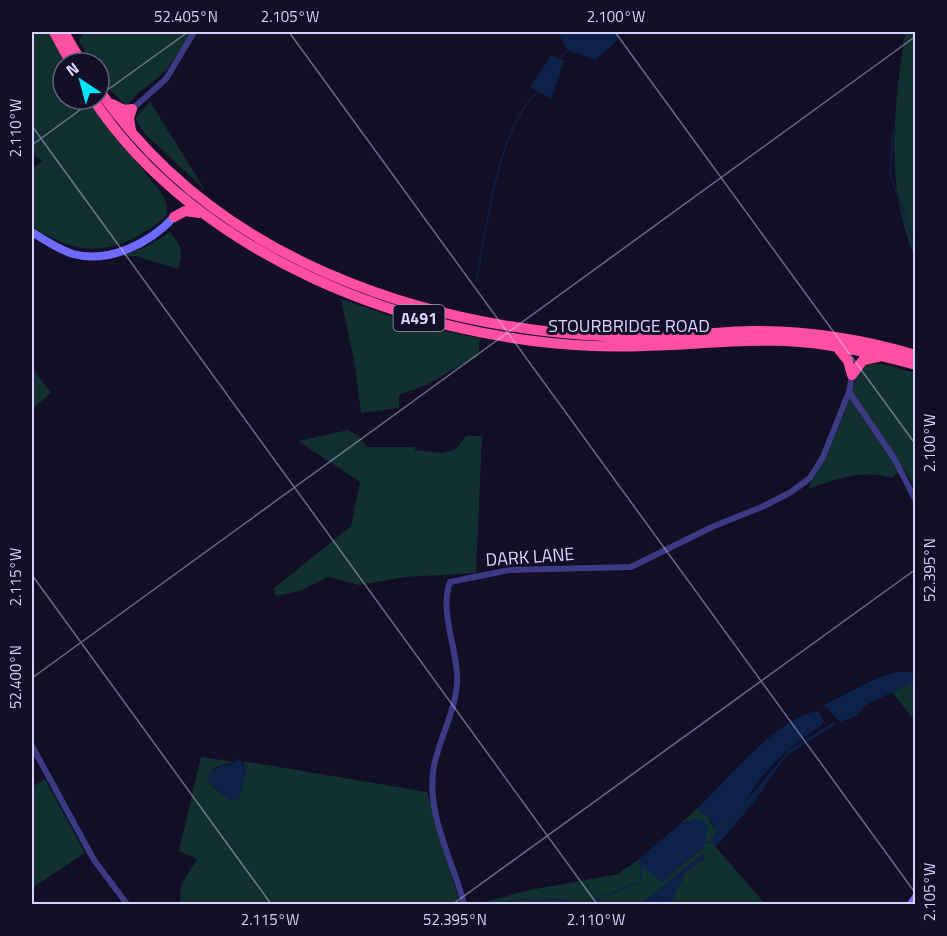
<svg xmlns="http://www.w3.org/2000/svg" width="947" height="936" font-family="'Titillium Web',sans-serif">
	<style>
		.green { fill: #12302f }
		.water { fill: #0c2248 }
		.lines { fill: none; stroke-linecap: round; stroke-linejoin: round }
		.stream { stroke: #0c2248; stroke-width: 1.5 }
		.street { stroke: #3d3a85; stroke-width: 6 }
		.secondary { stroke: #6f6bff; stroke-width: 8 }
		.highway { stroke: #ff4fa3; stroke-width: 10 }
		.ticks { fill: none; stroke: #d9d4ff; stroke-width: 1.5; stroke-opacity: 0.45 }
		.labels { text-anchor: middle; stroke-width: 6; stroke-linejoin: round; paint-order: stroke }
		.shield { fill: #130f26; stroke: #9e99be; stroke-width: 1.5 }
		.shield-label { font-size: 16px; font-weight: bold; fill: #d9d4ff }
		.street-label { font-size: 18px; fill: #d9d4ff; stroke: #130f26 }
		.neatline { fill: none; stroke: #d9d4ff; stroke-width: 2 }
		.ticks-label { font-size: 15px; text-anchor: middle; fill: #d9d4ff }
	</style>
	<rect width="100%" height="100%" fill="#130f26"/>
	<path class="green" d="M32,32H50L66,63H63V99H86L163,195L167,206L166,216C132,245 93,261 51,237C44,234 36,231 32,224V169L42,161L32,154Z
		M84,32H192L165,72L137,94L127,106C114,94 99,82 99,63H93L79,41Z
		M905,32H916L915,258C884,182 894,110 905,32Z
		M150,102L205,190L144,133L135,118Z
		M170,232C180,244 185,253 178,269L136,256H122L148,246Z
		M341,299L427,328L480,338L478,356L426,385L399,395V408L361,413L355,366Z
		M865,363L882,364L915,373V489L904,469L891,478C861,469 837,479 808,489C830,450 848,410 859,367Z
		M32,368L51,393L32,409Z
		M348,430L359,436L367,447H415V450L442,453L455,450L466,436H482L476,573L405,577L359,585L328,577L299,591L276,596L273,589L351,526L360,482L298,441Z
		M915,681V721L892,692Z
		M201,757L236,762L218,766L212,770L213,787L231,801L246,769L243,761L427,792L460,904H180L181,885L197,859L179,851Z
		M45,779L85,853L32,888V787Z
		M699,807V812L708,816L714,828L737,814L715,833L714,845L765,904H670L686,872L705,858L703,854L641,904H476L530,890L618,874L639,859L642,865L662,881L703,848L695,819L680,824Z"/>
	<path class="water" d="M557,32H618L617,41L595,60L568,50Z
		M551,55L564,61L551,99L530,87Z
		M896,672H915V681L866,705L856,716L840,722L824,705L875,679Z
		M818,711L824,721L822,725C789,748 766,765 746,801L789,750L834,722L836,724L786,756L753,803L716,847L711,840L717,830L736,814L716,829L708,816L699,812V807C725,781 781,715 818,711Z
		M239,758L246,769L242,792L237,800L231,801L207,781C217,758 229,771 239,758Z
		M695,819L703,821L708,827L703,848L662,882L641,865L639,859L680,824Z
		M703,854L705,858L686,872L670,904H641Z"/>
	<g class="lines">
		<path class="stream" d="M558,59L568,50
			M893,131L890,176L901,203L916,250
			M476,281C488,226 496,132 537,92
			M705,843L711,842
			M501,904C526,896 548,895 574,904
			M576,904L588,903L641,881V865"/>
		<path class="street" d="M132,109L166,79L194,32
			M849,392L894,458L916,501
			M32,746L94,860L127,904
			M464,904C453,860 425,813 434,766C440,735 459,706 457,673C455,644 440,610 450,582L509,570L631,567L712,527L764,506L791,492L810,478L823,457L849,392L852,375"/>
		<path class="secondary" d="M32,232C44,240 58,249 73,254C109,264 150,243 174,217
			M911,904L916,897"/>
		<path class="highway" d="M54,32L71,63
			M64,32L82,63
			M99,90C215,259 422,329 619,337C663,339 707,332 750,331C806,330 862,339 916,355
			M93,99C197,256 410,338 592,346C657,349 722,339 786,341C830,343 873,353 916,365
			M112,104L124,110L132,109L129,118L131,130
			M174,217L185,211L199,213
			M836,346L848,361L852,375
			M852,375L863,360L878,357"/>
	</g>
	<path class="ticks" d="M289,32L916,894M615,32L916,445M99,96L188,32M32,126L597,904M32,145L95,99M32,575L271,904M32,678L916,36M453,904L916,569"/>
	<g class="labels">
		<rect class="shield" x="393.5" y="305" width="51" height="26" rx="4.5"/>
		<g class="shield-label">
			<text x="419" y="324">A491</text>
		</g>
		<g class="street-label">
			<text x="629" y="332">STOURBRIDGE ROAD</text>
			<text transform="translate(530 557) rotate(-4)" y="6">DARK LANE</text>
		</g>
	</g>
	<rect width="947" height="936" fill="none" stroke="#130f26" stroke-width="66"/>
	<g transform="translate(81 81) rotate(324)"><circle r="28" fill="#130f26" stroke="#625e7d" stroke-width="1.5"/>
	<path d="M0-4.5L10 22L0 15L-10 22Z" fill="#00e5ff"/>
	<text y="-9" font-size="16" font-weight="bold" text-anchor="middle" fill="#d9d4ff">N</text>
	</g>
	<rect x="33" y="33" width="881" height="870" class="neatline"/>
	<g class="ticks-label">
		<text x="186" y="22">52.405°N</text>
		<text x="290" y="22">2.105°W</text>
		<text x="616" y="22">2.100°W</text>
		<text transform="translate(16 128) rotate(-90)" y="5">2.110°W</text>
		<text transform="translate(930 443) rotate(-90)" y="5">2.100°W</text>
		<text transform="translate(930 570) rotate(-90)" y="5">52.395°N</text>
		<text transform="translate(16 577) rotate(-90)" y="5">2.115°W</text>
		<text transform="translate(16 677) rotate(-90)" y="5">52.400°N</text>
		<text transform="translate(930 892) rotate(-90)" y="5">2.105°W</text>
		<text x="270" y="925">2.115°W</text>
		<text x="455" y="925">52.395°N</text>
		<text x="596" y="925">2.110°W</text>
	</g>
</svg>
